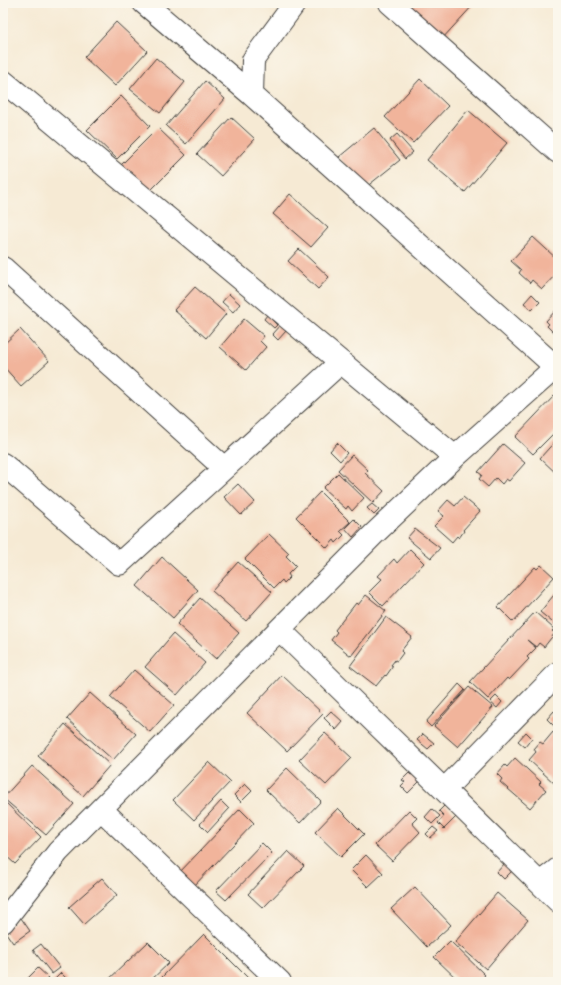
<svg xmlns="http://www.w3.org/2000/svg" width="561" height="985" font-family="Pangolin,sans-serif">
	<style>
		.building { fill: #f1b49b }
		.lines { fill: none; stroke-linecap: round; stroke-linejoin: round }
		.minor-casing { stroke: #3d3b38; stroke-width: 24 }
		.minor { stroke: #fff; stroke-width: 22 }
	</style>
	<rect width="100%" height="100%" fill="#fbf7ec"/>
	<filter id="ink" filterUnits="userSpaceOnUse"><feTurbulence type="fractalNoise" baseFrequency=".025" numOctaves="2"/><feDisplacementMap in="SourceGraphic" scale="8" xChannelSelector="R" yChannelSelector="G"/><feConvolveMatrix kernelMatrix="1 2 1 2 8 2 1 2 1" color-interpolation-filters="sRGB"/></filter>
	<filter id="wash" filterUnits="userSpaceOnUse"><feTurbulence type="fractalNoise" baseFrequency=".012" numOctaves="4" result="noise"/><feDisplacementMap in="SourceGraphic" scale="16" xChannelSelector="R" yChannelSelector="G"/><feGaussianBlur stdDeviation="0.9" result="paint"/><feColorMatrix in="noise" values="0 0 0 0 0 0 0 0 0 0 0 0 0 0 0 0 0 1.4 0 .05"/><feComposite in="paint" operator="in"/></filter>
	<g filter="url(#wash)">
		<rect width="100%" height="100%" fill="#f6ead4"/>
		<g id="blocks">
			<path class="building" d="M404,3H475L441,40Z
				M116,22L147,51L115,86L84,57Z
				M156,58L185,82L160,113L130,89Z
				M420,79L448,106L413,143L385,117Z
				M205,81L225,99L186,144L166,126Z
				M121,96L150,126L117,159L87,130Z
				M468,110L507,143L465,192L427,160Z
				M231,117L255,139L221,176L197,154Z
				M158,128L186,155L146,195L119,167Z
				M374,128L400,160L365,188L339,157Z
				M397,134L413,152L405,159L390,140Z
				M290,194L328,228L311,247L273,214Z
				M533,237L558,260V272L542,289L532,280L530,283L519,273L521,270L511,261Z
				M299,249L329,277L318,289L288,261Z
				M195,287L226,314L206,338L174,310Z
				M229,294L240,304L233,312L222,302Z
				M532,294L540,302L532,310L524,303Z
				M558,308V333L555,330L553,332L547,326L549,324L546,321Z
				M267,315L277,325L274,328L264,319Z
				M244,319L264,336L260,341L266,347L246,370L220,347Z
				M280,325L286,331L278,340L272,334Z
				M20,329L49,361L21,386L3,366V345Z
				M555,395L558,398V429L533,454L515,437Z
				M558,438V475L540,458Z
				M337,443L347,453L340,461L330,451Z
				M503,444L525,463L509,481L506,479L502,484L496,478L488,487L479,479L482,475L478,472Z
				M352,455L368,470L365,473L384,491L373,503L338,470Z
				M338,473L364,498L352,511L348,506L346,509L323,488Z
				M238,484L255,502L241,515L224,497Z
				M320,492L350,522L340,531L344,535L336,543L334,540L327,548L296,517Z
				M463,497L480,511L463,530L464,531L459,538L457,536L452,542L434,526L444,516L438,511L448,500L455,506Z
				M372,504L379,510L374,515L367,508Z
				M354,519L362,527L353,537L345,528Z
				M415,529L440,548L431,558L407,538Z
				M269,534L289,553L286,556L296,566L288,574L290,577L284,583L282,580L274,588L245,559Z
				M410,549L424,563L383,606L369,592L382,579L378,576L394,559L397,563Z
				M162,557L198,590L173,618L137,586Z
				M238,562L272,592L246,621L212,591Z
				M541,565L554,577L513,622L498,607L535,567L537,569Z
				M558,590V627L540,612Z
				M366,595L386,611L351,656L331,640L337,632L335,630L356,603L358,605Z
				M200,598L239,633L216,659L177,624Z
				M535,612L554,629L552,631L555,633L544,647L539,643L536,647L527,640L536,648L527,657L529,659L509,680L507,678L488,699L470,682Z
				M386,617L412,637L401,651L403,653L397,661L395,660L391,665L393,666L386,676L385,675L376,686L350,666Z
				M173,634L205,663L177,695L145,667Z
				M134,670L174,705L150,732L110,697Z
				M282,675L323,714L287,751L247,713Z
				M459,684L465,690L431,727L426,722Z
				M469,687L493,707L458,747L434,726Z
				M90,693L136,734L113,760L67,719Z
				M496,696L502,702L497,708L490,702Z
				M331,711L343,722L336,730L324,718Z
				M554,711L558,715V722L554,726L547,719Z
				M65,724L110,765L83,796L38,756Z
				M526,732L532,738L525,747L518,741Z
				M553,732L558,736V778L554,783L529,760L536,752L534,749L540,742L543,744Z
				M325,733L352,758L326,785L299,760Z
				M423,734L434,743L428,749L417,740Z
				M515,758L541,782L539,784L546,790L530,808L500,782L502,779L497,774L505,765L507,767Z
				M209,762L230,782L194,820L173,800Z
				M32,766L74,804L46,835L3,798Z
				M287,768L321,801L300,823L266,790Z
				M409,773L411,775L413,774L420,781L408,793L401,786L405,782L402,780Z
				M245,784L252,791L241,802L234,795Z
				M221,801L229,809L208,832L200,824Z
				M5,802L41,837L15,864L3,853V804Z
				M445,805L457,816L444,829L438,823L444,816L439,811Z
				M338,808L364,834L341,857L315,832Z
				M240,809L254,823L192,888L178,874Z
				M432,809L440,816L432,824L425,817Z
				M409,810L417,818L412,823L420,832L392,861L375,845Z
				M433,827L438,831L430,838L426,834Z
				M262,843L272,853L226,900L216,891Z
				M288,851L304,866L263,908L248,894Z
				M366,855L383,873L368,887L351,870Z
				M505,863L513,870L504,879L497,872Z
				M102,878L117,895L84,924L69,907Z
				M415,887L451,925L427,947L391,909Z
				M497,893L528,920L486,969L455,942Z
				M21,918L30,931L13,943L4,930Z
				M204,934L252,982H166L162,977Z
				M450,941L485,975L478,982H460L434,957Z
				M148,942L169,963L149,982H106Z
				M41,944L60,968L52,974L33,950Z
				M38,968L49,978L45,982H24Z
				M61,973L67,979L64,982H52Z"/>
		</g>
	</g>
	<g filter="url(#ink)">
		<use href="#blocks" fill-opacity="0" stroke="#3d3b38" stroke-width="1"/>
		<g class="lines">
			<g class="minor-casing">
				<path id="minor" d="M144,3L252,95
					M295,3L253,60L252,95L558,369
					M390,3L558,152
					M3,81L455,457
					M3,268L224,468
					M3,464L119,564L341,362
					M280,630L558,901
					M444,790L558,673
					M101,809L280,982
					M540,883L558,869
					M3,922L58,852L374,534L455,457L556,367"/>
			</g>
			<use href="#minor" class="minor"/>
		</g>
	</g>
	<rect width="561" height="985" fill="none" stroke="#fbf7ec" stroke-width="16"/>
</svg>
